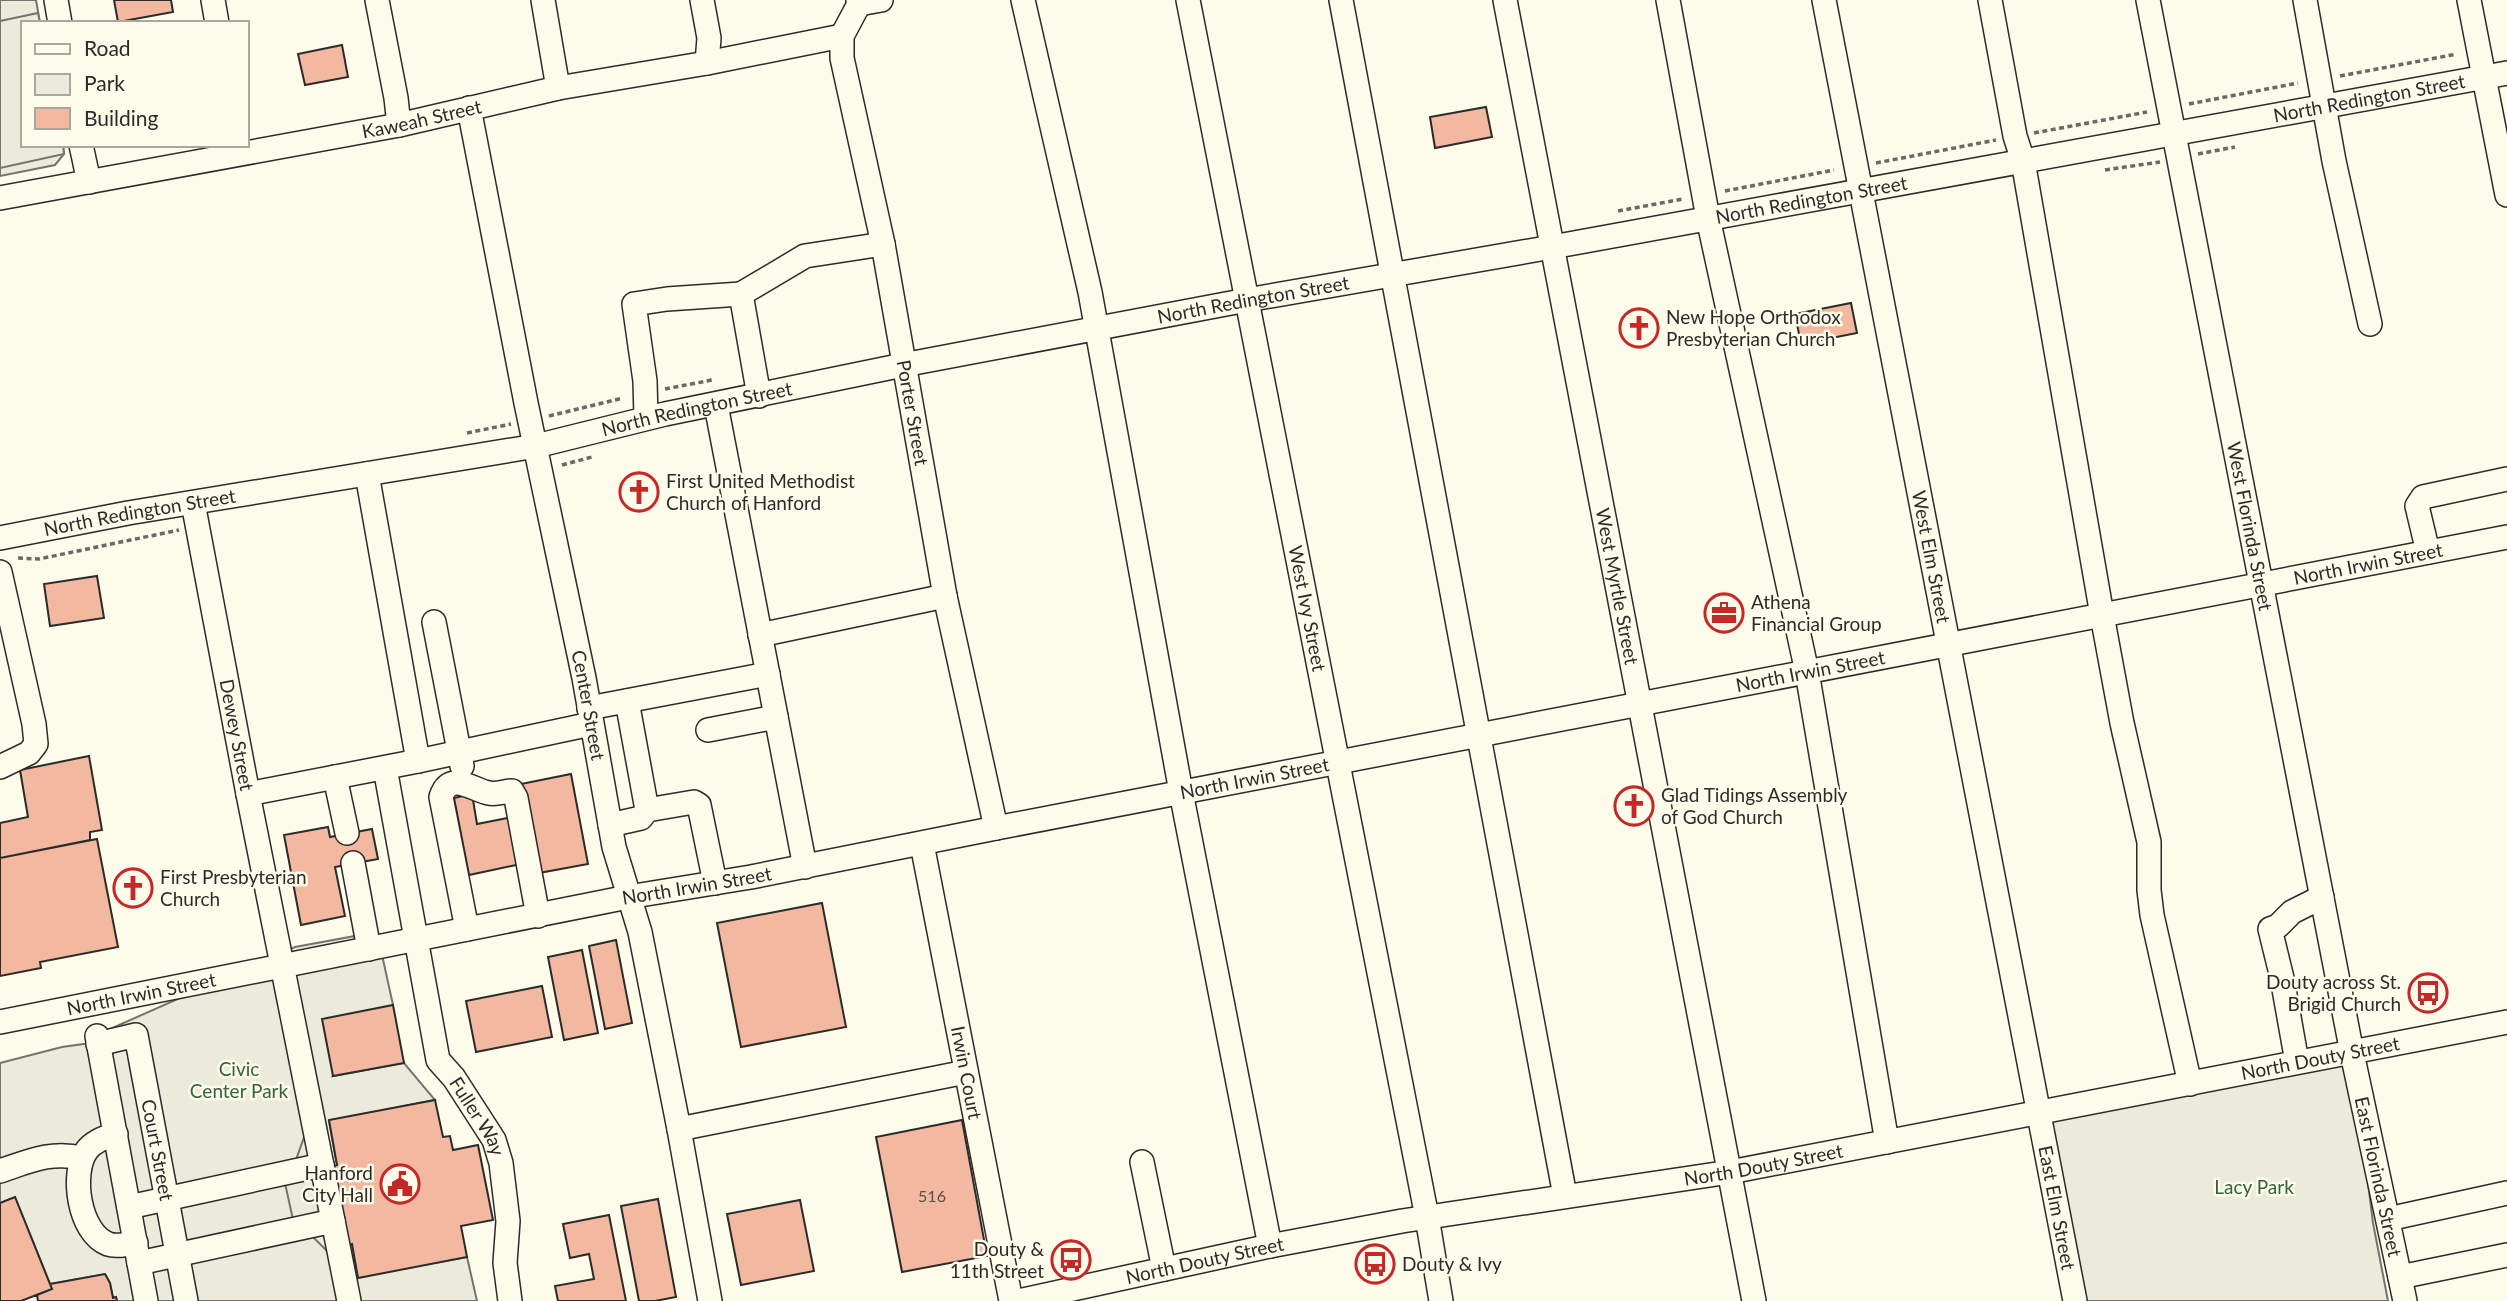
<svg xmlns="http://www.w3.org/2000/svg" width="2507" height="1301" font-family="Lato,sans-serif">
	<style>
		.green { fill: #ecebdb; stroke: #74746e; stroke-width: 2 }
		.parking { fill: #eceadb; stroke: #74746e; stroke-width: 2 }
		.building { fill: #f2b8a0; stroke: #2b2b2b; stroke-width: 2 }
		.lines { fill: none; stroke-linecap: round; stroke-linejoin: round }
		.minor-casing { stroke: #2b2b2b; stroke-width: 26 }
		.path { stroke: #6a6964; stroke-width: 3.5; stroke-dasharray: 5 3.5; stroke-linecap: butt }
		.minor { stroke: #fdfbea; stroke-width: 23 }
		.labels { text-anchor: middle; stroke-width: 5; stroke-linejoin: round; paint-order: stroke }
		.number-label { font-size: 16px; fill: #5d4e48 }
		.street-label { font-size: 19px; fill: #2b2b2b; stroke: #fdfbea }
		.poi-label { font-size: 19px; fill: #2b2b2b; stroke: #fdfbea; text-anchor: start }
		.park-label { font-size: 19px; fill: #34623c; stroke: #fdfbea }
	</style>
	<rect width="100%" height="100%" fill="#fdfbea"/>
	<path class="green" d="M0,0H36L40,23H23V145H63L64,154L55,165L0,176Z
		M377,932L393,1005L333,1076L404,1063L435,1100L329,1121L337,1165L346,1245L352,1244L358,1277L467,1257L477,1301H117L116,1297L113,1298L110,1283L105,1274L50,1284L15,1197L0,1203V1063L62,1047L98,1042L101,1033L295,947Z
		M2352,1053L2373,1223L2388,1301H2075L2039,1114Z"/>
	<path class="parking" d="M38,13L40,23H23V145H63L64,154L0,168V21Z
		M312,1115L343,1267L304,1228L295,1229L283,1174L292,1171Z"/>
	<path class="building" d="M114,0H171L173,12L118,22Z
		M342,45L348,77L305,85L298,54Z
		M1486,107L1492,137L1435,148L1430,117Z
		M1851,303L1857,333L1801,344L1795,314Z
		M97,576L104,618L50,626L44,584Z
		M89,756L102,830L90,832V840L0,858V823L28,817L20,770Z
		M571,774L588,864L539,873L521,784Z
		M472,794L477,824L512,817L521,864L469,875L454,798Z
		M328,827L330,837L372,829L378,859L335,867L345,916L301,925L284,835Z
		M97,839L118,947L40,962L41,968L0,976V858Z
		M822,903L846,1027L741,1047L717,923Z
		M616,940L632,1023L605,1029L589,946Z
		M582,950L598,1033L564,1040L548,957Z
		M542,986L552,1037L476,1052L466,1001Z
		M393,1005L404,1063L333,1076L322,1019Z
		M435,1100L443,1137L450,1136L453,1150L478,1145L493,1220L461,1226L467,1257L358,1278L352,1244L345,1246L330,1167L337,1165L329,1120Z
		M962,1120L987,1256L902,1272L876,1137Z
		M15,1197L52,1289L21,1301H0V1203Z
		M658,1199L676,1297L655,1301H639L621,1206Z
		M800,1200L814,1271L741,1285L727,1214Z
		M609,1215L626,1301H558L555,1286L594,1279L589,1254L570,1258L563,1224Z
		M105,1274L110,1283L113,1298L116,1297L117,1301H38L37,1295L52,1289L50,1284Z"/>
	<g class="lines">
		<g class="minor-casing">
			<g id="minor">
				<path d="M56,0L60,23"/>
				<path d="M213,0L217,23"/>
				<path d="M377,0L396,98L399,125"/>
				<path d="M543,0L558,88"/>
				<path d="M702,0L709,38L707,63"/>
				<path id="s1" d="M858,0L859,4L842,36V58L883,244L945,596L996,828"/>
				<path d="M1023,0L1090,292L1181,792L1270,1246"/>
				<path id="s2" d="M1188,0L1427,1217L1441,1301"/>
				<path d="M1341,0L1565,1196"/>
				<path id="s3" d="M1505,0L1754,1301"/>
				<path d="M1668,0L1708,218L1807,672L1887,1142"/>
				<path id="s4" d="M1824,0L2075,1301"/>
				<path d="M1990,0L2015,136L2023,161L2102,615L2122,723L2149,842V890L2152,915L2190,1084"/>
				<path id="s5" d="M2148,0L2352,1053L2405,1301"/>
				<path d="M2305,0L2334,161L2370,324"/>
				<path d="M2469,0L2507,195"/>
				<path d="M859,4L881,0"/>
				<path id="s6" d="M469,108L526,403L584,678L614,847L640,932L679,1129L710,1301"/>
				<path d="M81,145L89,182"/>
				<path id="s7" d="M0,198L399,125L558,88L707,63L842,36"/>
				<path d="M759,396L741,294L805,256L883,244"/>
				<path d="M716,405L805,867"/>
				<path d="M646,418L645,381L634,304L667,299L741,294"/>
				<path d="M367,474L418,761"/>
				<path id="s8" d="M193,503L248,794L349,1301"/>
				<path id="s9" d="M0,538L128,513L536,446L665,414L903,365L1247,300L1552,247L2507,73"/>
				<path d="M2428,552L2417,506L2423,497L2507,479"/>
				<path d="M0,572L34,724L36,744L29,753L0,767"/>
				<path d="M434,622L462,766"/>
				<path d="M760,635L945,596"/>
				<path d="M589,708L768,674"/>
				<path d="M708,730L776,717"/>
				<path id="s10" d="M385,768L438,1060L454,1078L494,1140L501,1163L508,1221L505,1263L510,1301"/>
				<path d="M335,777L347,833"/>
				<path d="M248,794L418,761L591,724"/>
				<path d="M647,810L694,802L699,805L715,883"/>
				<path d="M610,825L641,818L647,810L627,701"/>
				<path id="s11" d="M922,844L1011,1301"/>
				<path d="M353,863L369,949"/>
				<path d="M467,929L441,797C450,769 474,791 489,793C496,795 505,791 512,791L516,798L538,916"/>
				<path id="s12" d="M0,1022L628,897L751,877L996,828L2507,537"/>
				<path d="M97,1036L146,1301"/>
				<path id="s13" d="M98,1044L136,1035L186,1301"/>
				<path d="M2297,1062L2282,978L2270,929L2278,926L2292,912L2322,897"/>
				<path d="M679,1129L966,1072"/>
				<path d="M116,1134C105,1137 94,1141 87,1150C70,1173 79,1233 108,1244C116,1247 128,1244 136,1243"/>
				<path d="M1142,1162L1164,1269"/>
				<path d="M0,1171C30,1161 50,1151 82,1158"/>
				<path d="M129,1207L322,1165"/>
				<path d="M2388,1219L2507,1193"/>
				<path d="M139,1263L333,1221"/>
				<path d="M2400,1277L2507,1255"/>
				<path id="s14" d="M1018,1301L1270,1246L1402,1221L1730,1172L2507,1022"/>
			</g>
		</g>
		<path class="path" d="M2340,76L2457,54
			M2189,104L2298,83
			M2034,133L2147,112
			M2198,154L2235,147
			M1876,163L1996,140
			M2105,170L2160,162
			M1725,191L1834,170
			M1618,211L1683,199
			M665,389L712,380
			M549,416L623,398
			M467,433L511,424
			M562,465L592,457
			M18,558L39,559L179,530"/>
		<use href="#minor" class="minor"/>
	</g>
	<defs>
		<g id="church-ring" transform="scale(2.0125)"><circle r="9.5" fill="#fdfbea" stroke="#c62828" stroke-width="1.5"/><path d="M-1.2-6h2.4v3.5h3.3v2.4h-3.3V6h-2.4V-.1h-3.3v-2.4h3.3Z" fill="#c62828"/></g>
		<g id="office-ring" transform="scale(2.0125)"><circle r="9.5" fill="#fdfbea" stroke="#c62828" stroke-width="1.5"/><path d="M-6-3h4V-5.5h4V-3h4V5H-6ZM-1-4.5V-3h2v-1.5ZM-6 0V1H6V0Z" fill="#c62828"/></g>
		<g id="bus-ring" transform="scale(2.0125)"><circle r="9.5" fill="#fdfbea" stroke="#c62828" stroke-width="1.5"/><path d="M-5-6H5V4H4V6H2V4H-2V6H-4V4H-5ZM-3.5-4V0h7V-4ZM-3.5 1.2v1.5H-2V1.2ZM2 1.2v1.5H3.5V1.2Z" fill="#c62828"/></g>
		<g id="civic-ring" transform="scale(2.0125)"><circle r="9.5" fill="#fdfbea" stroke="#c62828" stroke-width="1.5"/><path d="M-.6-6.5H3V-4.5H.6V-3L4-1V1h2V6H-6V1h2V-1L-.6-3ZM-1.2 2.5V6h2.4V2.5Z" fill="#c62828"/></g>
	</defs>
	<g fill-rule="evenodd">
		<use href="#church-ring" x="1639" y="328"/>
		<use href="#church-ring" x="639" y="492"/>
		<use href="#office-ring" x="1724" y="613"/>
		<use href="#church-ring" x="1634" y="806"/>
		<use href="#church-ring" x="133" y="888"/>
		<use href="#bus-ring" x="2428" y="993"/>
		<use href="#civic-ring" x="400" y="1184"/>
		<use href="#bus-ring" x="1071" y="1260"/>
		<use href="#bus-ring" x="1375" y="1264"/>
	</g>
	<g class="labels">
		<g class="number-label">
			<text x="932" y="1202">516</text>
		</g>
		<g class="street-label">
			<text dy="7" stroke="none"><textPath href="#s9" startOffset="2410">North Redington Street</textPath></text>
			<text dy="7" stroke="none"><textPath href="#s7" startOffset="429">Kaweah Street</textPath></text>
			<text dy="7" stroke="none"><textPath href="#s9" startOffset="1843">North Redington Street</textPath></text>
			<text dy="7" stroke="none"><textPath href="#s9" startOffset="1276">North Redington Street</textPath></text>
			<text dy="7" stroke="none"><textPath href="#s9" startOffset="709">North Redington Street</textPath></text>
			<text dy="7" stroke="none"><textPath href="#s1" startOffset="424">Porter Street</textPath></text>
			<text dy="7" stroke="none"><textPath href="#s9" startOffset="142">North Redington Street</textPath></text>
			<text dy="7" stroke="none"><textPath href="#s5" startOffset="536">West Florinda Street</textPath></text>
			<text dy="7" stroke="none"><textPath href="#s4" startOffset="567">West Elm Street</textPath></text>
			<text dy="7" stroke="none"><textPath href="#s12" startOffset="2412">North Irwin Street</textPath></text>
			<text dy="7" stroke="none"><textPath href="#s3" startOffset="597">West Myrtle Street</textPath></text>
			<text dy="7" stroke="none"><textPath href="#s2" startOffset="620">West Ivy Street</textPath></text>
			<text dy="7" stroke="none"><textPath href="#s12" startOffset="1844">North Irwin Street</textPath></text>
			<text dy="7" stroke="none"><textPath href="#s6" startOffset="609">Center Street</textPath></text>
			<text dy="7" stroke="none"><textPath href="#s8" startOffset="236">Dewey Street</textPath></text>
			<text dy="7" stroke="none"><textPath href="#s12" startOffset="1278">North Irwin Street</textPath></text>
			<text dy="7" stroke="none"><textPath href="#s12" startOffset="710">North Irwin Street</textPath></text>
			<text dy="7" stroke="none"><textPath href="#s12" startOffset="144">North Irwin Street</textPath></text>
			<text dy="7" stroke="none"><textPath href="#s14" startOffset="1325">North Douty Street</textPath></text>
			<text dy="7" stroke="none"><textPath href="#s11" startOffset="233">Irwin Court</textPath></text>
			<text dy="7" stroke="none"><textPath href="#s10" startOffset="366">Fuller Way</textPath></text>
			<text dy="7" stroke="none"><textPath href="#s13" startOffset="156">Court Street</textPath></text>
			<text dy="7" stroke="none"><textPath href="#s14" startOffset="758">North Douty Street</textPath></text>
			<text dy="7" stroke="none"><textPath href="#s5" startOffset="1199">East Florinda Street</textPath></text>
			<text dy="7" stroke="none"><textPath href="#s4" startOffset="1230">East Elm Street</textPath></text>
			<text dy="7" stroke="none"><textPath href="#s14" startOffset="191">North Douty Street</textPath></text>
		</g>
		<g class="poi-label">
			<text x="1666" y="324">New Hope Orthodox<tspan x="1666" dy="22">Presbyterian Church</tspan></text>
			<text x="666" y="488">First United Methodist<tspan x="666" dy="22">Church of Hanford</tspan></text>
			<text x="1751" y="609">Athena<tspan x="1751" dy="22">Financial Group</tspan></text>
			<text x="1661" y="802">Glad Tidings Assembly<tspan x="1661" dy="22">of God Church</tspan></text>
			<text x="160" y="884">First Presbyterian<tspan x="160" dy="22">Church</tspan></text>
			<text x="2401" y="989" text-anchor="end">Douty across St.<tspan x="2401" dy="22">Brigid Church</tspan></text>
			<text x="373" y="1180" text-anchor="end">Hanford<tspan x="373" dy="22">City Hall</tspan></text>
			<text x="1044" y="1256" text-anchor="end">Douty &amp;<tspan x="1044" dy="22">11th Street</tspan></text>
			<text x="1402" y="1271">Douty &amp; Ivy</text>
		</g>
		<g class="park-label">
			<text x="239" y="1076">Civic<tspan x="239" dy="22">Center Park</tspan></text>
			<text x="2254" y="1194">Lacy Park</text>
		</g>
	</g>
	<rect x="21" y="21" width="228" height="126" fill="#fdfbea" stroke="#a9a89e" stroke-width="2"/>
	<rect x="35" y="44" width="35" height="10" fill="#fdfbea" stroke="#a9a89e" stroke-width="2"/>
	<text x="84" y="56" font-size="21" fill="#2b2b2b">Road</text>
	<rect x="35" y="74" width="35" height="21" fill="#ecebdb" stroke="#a9a89e" stroke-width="2"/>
	<text x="84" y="91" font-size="21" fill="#2b2b2b">Park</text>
	<rect x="35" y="108" width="35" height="21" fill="#f2b8a0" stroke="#a9a89e" stroke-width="2"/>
	<text x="84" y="126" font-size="21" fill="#2b2b2b">Building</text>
</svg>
